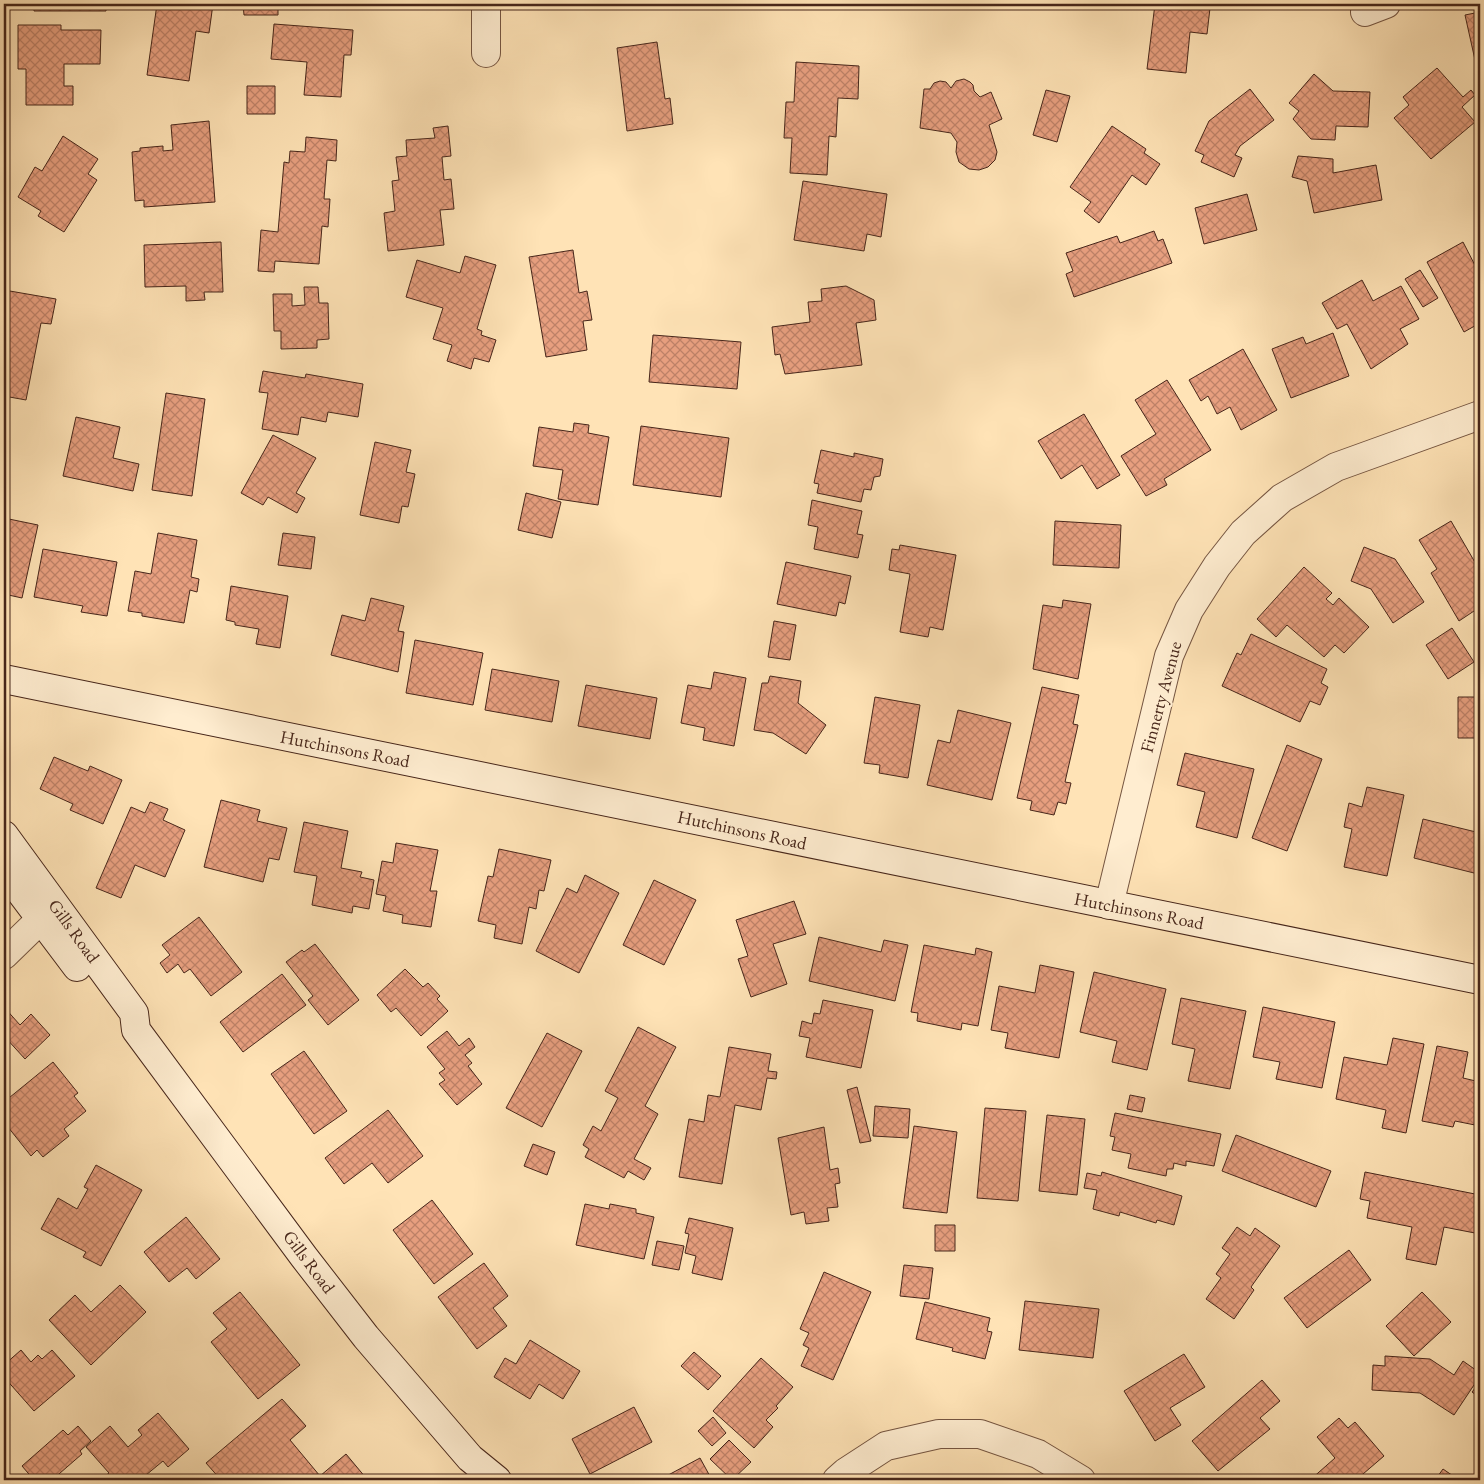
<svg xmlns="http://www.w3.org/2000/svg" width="1484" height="1484" font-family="'EB Garamond',serif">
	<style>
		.building { fill: url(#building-cross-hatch); stroke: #47261a }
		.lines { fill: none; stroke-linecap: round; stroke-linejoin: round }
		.street-casing { stroke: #755541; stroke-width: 30 }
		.secondary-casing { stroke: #47261a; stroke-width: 30 }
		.street { stroke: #ffedd0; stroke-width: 28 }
		.secondary { stroke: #ffedd0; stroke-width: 28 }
		.labels { text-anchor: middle; stroke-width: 4.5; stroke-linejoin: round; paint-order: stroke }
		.street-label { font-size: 18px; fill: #47261a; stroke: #ffedd0 }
	</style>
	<defs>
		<pattern id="building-cross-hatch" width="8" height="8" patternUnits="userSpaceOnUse" patternTransform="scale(1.25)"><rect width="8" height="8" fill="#e79f7f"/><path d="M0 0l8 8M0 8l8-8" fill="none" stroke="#bd8167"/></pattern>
	</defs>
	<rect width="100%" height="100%" fill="#ffe3b6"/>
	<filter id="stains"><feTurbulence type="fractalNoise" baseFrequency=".004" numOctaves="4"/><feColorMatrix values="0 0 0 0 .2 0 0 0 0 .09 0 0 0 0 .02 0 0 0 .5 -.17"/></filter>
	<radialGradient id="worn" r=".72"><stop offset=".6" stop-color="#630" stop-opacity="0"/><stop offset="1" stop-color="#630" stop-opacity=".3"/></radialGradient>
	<path class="building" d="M34,4H106V11H34Z
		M157,4L176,7V4H213L209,33L196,31L189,81L147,75Z
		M243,4H278V15H244Z
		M1155,4H1175L1210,8L1207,34L1190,32L1186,73L1147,69Z
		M1480,12V78H1479L1465,15Z
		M274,24L353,30L351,55H344L341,97L304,95L307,62L271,59Z
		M18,25H61V30H101L100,64H64V86H73V105H26V69H18Z
		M657,42L665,99L670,98L673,124L627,131L617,48Z
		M796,62L859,66L858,99L838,98L836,137L829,136L827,175L790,173L792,138H784L786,102H794Z
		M1437,68L1463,97L1471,90L1475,95L1462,107L1475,122L1431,159L1394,118L1409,105L1403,97Z
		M1314,74L1333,91L1370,92L1368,127L1336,126L1335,140L1311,139L1293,119L1299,111L1289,103Z
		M964,79L970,82L973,85L974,91L980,97L991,92L1002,119L989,125L997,152L995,160L988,167L979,170L969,169L959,162L956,152L957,142L951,133L920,128L924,89H930L934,83L940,81L946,82L951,88L956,81Z
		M247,86H275V114H247Z
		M1250,89L1274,120L1240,146L1235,155L1242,158L1234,177L1201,162L1204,155L1195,151L1209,121Z
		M1046,90L1070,96L1057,142L1033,135Z
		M209,121L215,202L144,207V200L135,201L132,152L140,151V148L163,146V151L173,150L171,125Z
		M448,126L451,156L442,157L444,180L451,179L454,209L440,210L444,245L388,251L384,213L395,211L392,181L399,180L396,157L407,156L406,140L435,138L433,128Z
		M1112,126L1146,149L1144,153L1160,164L1146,185L1132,175L1099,223L1084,211L1091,202L1070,187Z
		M63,136L98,159L88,174L97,180L64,232L38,216L41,211L18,197L35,167L42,171Z
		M306,137L337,140L336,161L327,160L324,199H330L328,227L322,226L319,264L275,261L274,272L258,271L261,230L278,232L284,162L289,163L290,151L305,152Z
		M1298,156L1333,159V173L1376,165L1382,200L1314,213L1307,181L1292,177Z
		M803,181L887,194L881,237L867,234L864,251L794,240Z
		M1247,194L1257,230L1204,244L1195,208Z
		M1154,231L1158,241L1163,239L1172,263L1074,297L1066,274L1073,271L1066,253L1117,236L1120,243Z
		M221,242L223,292H204L205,300L186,301V286L145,287L144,245Z
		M1463,242L1480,275V323L1464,332L1427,262Z
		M573,250L579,293L587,291L592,320L583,321L587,350L546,357L529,257Z
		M465,256L496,265L477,329L482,331L481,335L496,340L489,362L474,358L471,369L447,361L452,345L433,339L443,308L406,297L417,260L460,273Z
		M1420,270L1438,298L1423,307L1405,279Z
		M1362,280L1373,301L1401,286L1419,319L1400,329L1408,344L1371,369L1347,324L1337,329L1322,303Z
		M846,286L874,300L876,320L856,323L862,365L785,374L780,354L775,355L772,327L810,322L808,302L822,301L821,289Z
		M304,287H318L319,303H328L329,339L317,340V348L281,349V331H274L273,294H292V306L305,305Z
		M4,290L56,299L51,324L41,323L26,400L4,396Z
		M1333,333L1349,376L1291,398L1272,349L1303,337L1306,344Z
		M653,335L741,342L737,389L649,382Z
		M1243,349L1277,410L1241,430L1230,407L1217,414L1208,396L1201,401L1189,380Z
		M263,371L305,378L306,374L363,384L358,417L328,412L326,422L301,417L298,435L262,429L268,393L259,392Z
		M1167,380L1211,450L1164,479L1167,485L1146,496L1121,456L1156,434L1135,400Z
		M166,393L205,399L192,496L152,490Z
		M1084,414L1120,475L1097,489L1082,465L1061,479L1038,441Z
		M76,417L120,427L113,458L139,464L133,491L63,476Z
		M574,423L589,425L588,433L609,437L598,505L558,499L563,470L533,466L539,427L573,432Z
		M641,426L729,438L721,497L633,485Z
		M273,435L316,458L296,493L305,498L297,513L268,497L263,505L241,493Z
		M375,442L411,450L406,472L415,474L408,507L402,506L399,523L360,515Z
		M821,450L854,457V453L883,459L880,476L874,477L871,490L864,489L861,502L817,493L819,484L814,483Z
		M526,493L561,502L552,538L518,530Z
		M812,500L862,511L857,534L863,535L858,558L814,549L818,527L808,525Z
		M4,518L38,525L22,598L4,594Z
		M1055,521L1121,525L1119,568L1053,565Z
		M1451,521L1480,571V607L1459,621L1431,573L1437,569L1419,540Z
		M158,533L197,540L191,577L199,579L197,592L190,590L184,623L142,616V613L128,611L135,571L151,574Z
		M283,533L315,537L311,569L278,565Z
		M900,545L956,555L943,630L930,627L928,637L900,632L910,574L889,570L892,549L899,550Z
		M1364,547L1395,559L1424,602L1393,623L1371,589L1351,581Z
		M43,549L117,562L107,616L81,612L83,606L34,597Z
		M786,562L851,576L845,604L839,602L836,616L777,604Z
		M1304,567L1332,593L1326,599L1333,605L1339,598L1369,627L1344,653L1335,645L1324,657L1287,625L1276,637L1257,619Z
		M231,586L288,596L280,648L256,644L259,629L235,625V622L226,620Z
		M371,598L404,606L398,631L404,632L398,672L331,655L342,615L365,621Z
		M1063,600L1091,604L1078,679L1033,669L1043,605L1062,608Z
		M774,621L796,625L790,660L768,657Z
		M1452,628L1474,662L1448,679L1426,645Z
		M1251,634L1327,669L1321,683L1328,687L1320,705L1310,701L1300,722L1222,686L1237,653L1241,655Z
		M415,640L483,653L473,705L406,693Z
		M492,669L559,681L552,722L485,710Z
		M714,672L746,678L734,746L703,740L705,728L681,723L688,685L711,689Z
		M770,676L801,681L798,703L826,725L806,754L773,733L754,730L762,683H768Z
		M586,685L657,698L650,739L578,726Z
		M1042,687L1079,695L1073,724L1078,725L1065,782L1071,783L1066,804L1058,802L1054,815L1030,810L1032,801L1017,798Z
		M875,697L920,705L908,778L879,773L880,765L864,763Z
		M1458,697H1480V738H1458Z
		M958,710L1011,723L992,800L927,785L938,740L950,743Z
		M1287,745L1322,759L1287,851L1252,838Z
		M1185,753L1254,769L1237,838L1196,827L1205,792L1177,785Z
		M54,757L88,771L90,766L122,780L103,824L70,810L73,804L40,789Z
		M1367,787L1404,795L1387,876L1344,867L1352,829L1344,827L1349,803L1362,807Z
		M221,800L260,810L257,821L287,828L279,860L269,858L263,882L204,867Z
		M150,802L168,809L163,820L185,830L165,877L135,865L121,898L96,888L131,807L145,813Z
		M1480,813V863L1478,874L1414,858L1423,819L1476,832Z
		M304,822L348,831L341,868L362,872L360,877L374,880L369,909L353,906L352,913L312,905L317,876L294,872Z
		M396,843L438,850L430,891H437L431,927L402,923L403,915L383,911L386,896L376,894L382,861L393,863Z
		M499,849L551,860L544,891L539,890L536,909L529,907L522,944L494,938L496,925L478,921L488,876L493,877Z
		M585,875L619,893L579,973L536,951L567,888L577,893Z
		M654,880L696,900L664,965L623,945Z
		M794,901L806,934L773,944L787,984L751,997L738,959L748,956L736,920Z
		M199,917L242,972L211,996L190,969L184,973L178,964L167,973L160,963L170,955L162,945Z
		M819,937L881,952L884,940L908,945L895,1001L809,981Z
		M315,944L359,1000L328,1025L308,1000L313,996L286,962L302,950L304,952Z
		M924,945L975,955L976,948L992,952L978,1026L962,1023L961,1030L917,1021L918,1013L911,1012Z
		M1040,965L1074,972L1059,1058L1005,1048L1008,1033L991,1030L999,986L1035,993Z
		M405,969L423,987L428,983L440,996L437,999L448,1011L421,1036L396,1008L391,1012L377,995Z
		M1094,972L1166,989L1147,1070L1112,1062L1117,1041L1080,1032Z
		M282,974L306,1005L243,1052L220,1022Z
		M1181,998L1246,1011L1230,1089L1188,1081L1195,1049L1172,1044Z
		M823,1000L873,1010L861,1068L806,1057L810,1038L799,1036L802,1021L812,1024L814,1013L820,1014Z
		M4,1007L20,1025L31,1014L50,1035L25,1059L5,1037L4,1038Z
		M1263,1007L1335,1022L1322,1088L1276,1079L1280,1062L1253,1057Z
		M638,1027L676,1047L645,1106L658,1114L634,1159L651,1168L644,1180L628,1171L624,1178L585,1157L589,1149L583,1145L593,1126L601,1131L618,1098L605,1091Z
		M447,1031L459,1046L469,1038L475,1047L465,1055L472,1063L468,1066L482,1084L457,1105L439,1084L445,1080L439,1073L445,1069L427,1047Z
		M547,1033L582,1051L542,1127L506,1108Z
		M1393,1038L1424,1044L1406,1133L1382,1128L1386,1110L1336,1099L1344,1057L1387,1065Z
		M1437,1046L1468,1052L1463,1078L1480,1082V1126L1455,1121L1453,1127L1422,1121Z
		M729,1047L771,1054L768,1071L777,1072L776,1079L767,1078L761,1110L735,1105L722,1184L679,1177L689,1119L704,1122L708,1095L720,1097Z
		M304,1051L347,1111L314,1134L271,1074Z
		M53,1062L78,1093L74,1096L86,1111L64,1129L69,1136L43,1157L37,1150L31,1156L4,1122V1102Z
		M857,1087L871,1141L860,1143L847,1090Z
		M1130,1095L1145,1098L1142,1112L1127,1109Z
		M875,1106L910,1109L908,1138L873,1136Z
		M985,1108L1026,1111L1018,1201L977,1198Z
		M388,1110L423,1156L388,1183L372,1163L344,1184L325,1158Z
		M1115,1113L1221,1134L1214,1166L1186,1161V1166L1174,1163L1173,1169H1167L1166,1176L1128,1168L1131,1154L1112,1150L1115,1137L1110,1136Z
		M1047,1115L1085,1119L1077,1195L1039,1191Z
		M914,1126L957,1132L947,1213L903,1208Z
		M824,1127L830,1170L838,1168L840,1183L835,1184L838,1207L827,1208L829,1221L806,1224L804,1212L791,1215L778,1138Z
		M1236,1135L1331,1171L1316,1207L1222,1171Z
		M533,1144L555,1152L547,1175L524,1166Z
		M96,1165L142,1190L101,1266L83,1257L86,1252L41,1229L58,1198L77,1209L88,1189L84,1187Z
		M1102,1172L1182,1196L1174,1225L1157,1220L1156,1223L1120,1212L1119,1216L1093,1209L1097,1190L1084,1188L1087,1173L1101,1176Z
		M1365,1172L1480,1195V1234L1444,1227L1436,1265L1406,1259L1412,1227L1367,1218L1370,1201L1360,1199Z
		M432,1200L473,1254L434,1284L393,1230Z
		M585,1204L609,1209L610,1204L636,1209V1213L654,1217L644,1259L576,1245Z
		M186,1217L220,1259L196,1279L187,1268L169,1282L144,1252Z
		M689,1218L733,1228L722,1280L692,1273L696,1256L685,1253L689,1234L685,1233Z
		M935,1225H955V1251H935Z
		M1237,1227L1250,1236L1255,1228L1280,1246L1251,1287L1254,1290L1234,1319L1206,1299L1221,1278L1216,1274L1230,1254L1222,1248Z
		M657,1241L684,1246L679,1270L652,1265Z
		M1349,1250L1371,1280L1307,1328L1284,1298Z
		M484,1263L508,1296L493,1308L507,1326L477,1349L438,1297Z
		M904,1265L933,1268L929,1299L900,1296Z
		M824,1272L871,1292L833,1380L801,1366L809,1348L803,1345L809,1333L800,1329Z
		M120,1285L146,1312L91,1365L49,1320L75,1295L91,1312Z
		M240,1292L300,1365L258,1399L211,1342L227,1329L213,1313Z
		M1422,1292L1451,1322L1414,1356L1386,1326Z
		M1025,1301L1099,1309L1093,1358L1019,1350Z
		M925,1302L990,1318L987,1331L992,1332L985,1359L952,1351L953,1348L916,1339Z
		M530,1340L580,1371L563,1399L539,1384L530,1399L494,1377L505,1358L516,1364Z
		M21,1350L31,1362L38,1355L42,1359L52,1350L75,1376L34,1411L4,1377V1365Z
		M694,1352L721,1376L708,1390L681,1366Z
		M1184,1354L1205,1387L1170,1408L1181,1425L1155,1441L1124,1391Z
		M1385,1356L1430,1359L1454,1375L1463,1361L1480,1373V1376L1454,1415L1420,1393L1372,1390L1373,1365L1385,1366Z
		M761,1358L793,1387L776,1406L778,1408L766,1420L773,1427L754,1448L713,1411Z
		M1262,1380L1280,1401L1260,1418L1270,1429L1218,1471L1192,1441Z
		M1480,1382V1398L1472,1392Z
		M282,1399L306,1426L290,1440L320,1476L346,1454L366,1478L363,1480H221L206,1463Z
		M634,1407L652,1442L590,1474L572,1439Z
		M158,1413L189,1449L168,1467L163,1461L140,1480H100L109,1473L86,1447L110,1426L128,1447L142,1435L138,1430Z
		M713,1417L726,1433L712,1446L698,1431Z
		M1339,1418L1348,1428L1355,1422L1384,1456L1356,1480H1310L1335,1458L1317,1437Z
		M78,1426L91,1441L80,1451L82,1454L52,1480H34L22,1466L63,1430L68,1435Z
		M729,1440L751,1462L732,1480L710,1459Z
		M700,1458L712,1480H659Z
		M1443,1469L1459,1480H1435Z"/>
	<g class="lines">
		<g class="street-casing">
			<path id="street" d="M486,4V53
				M1365,12L1386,4
				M1109,905L1169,656L1189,610L1217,566L1243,533L1282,498L1336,467L1480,415
				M4,955L41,919
				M837,1480L846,1472L886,1446L939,1434H980L1038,1454L1081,1480"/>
		</g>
		<g class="secondary-casing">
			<path id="secondary" d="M4,679L1480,980
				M4,835L134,1013L136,1030L304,1257L366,1337L470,1458L497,1480
				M4,870L77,967"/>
		</g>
		<use href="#street" class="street"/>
		<use href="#secondary" class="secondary"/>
	</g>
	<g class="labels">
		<g class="street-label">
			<text transform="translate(1161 697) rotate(-75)" y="6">Finnerty Avenue</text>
			<text transform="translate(345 749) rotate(11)" y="6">Hutchinsons Road</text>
			<text transform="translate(742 830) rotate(12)" y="6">Hutchinsons Road</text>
			<text transform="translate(1139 911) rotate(11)" y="6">Hutchinsons Road</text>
			<text transform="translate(74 931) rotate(54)" y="6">Gills Road</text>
			<text transform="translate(309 1262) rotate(53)" y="6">Gills Road</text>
		</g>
	</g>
	<rect width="1484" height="1484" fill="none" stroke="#ffe3b6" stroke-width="20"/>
	<rect x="5" y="5" width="1474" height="1474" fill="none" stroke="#47261a" stroke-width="2.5"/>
	<rect x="10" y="10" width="1464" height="1464" fill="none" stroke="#47261a"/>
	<rect width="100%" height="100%" filter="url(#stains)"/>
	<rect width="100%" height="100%" fill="url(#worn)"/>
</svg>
